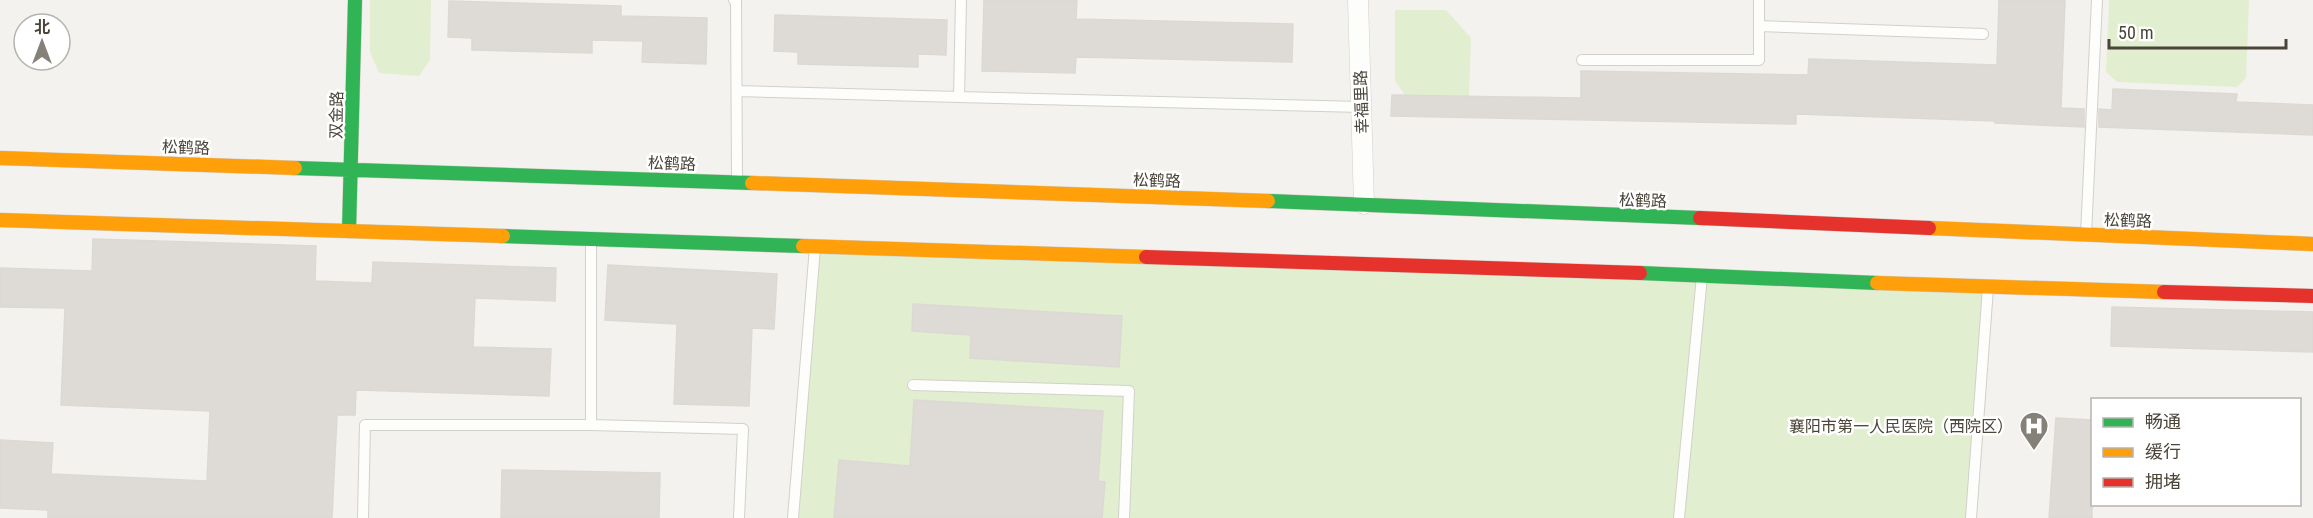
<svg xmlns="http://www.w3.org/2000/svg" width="2313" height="518" font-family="'Roboto Condensed','Noto Sans SC',sans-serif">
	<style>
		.green { fill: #e1eecf }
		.building { fill: #dedbd6; stroke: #dcd9d4; stroke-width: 1.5 }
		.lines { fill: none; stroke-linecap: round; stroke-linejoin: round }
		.lane-casing { stroke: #d2d0cb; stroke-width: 12 }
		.street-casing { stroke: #d2d0cb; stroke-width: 21 }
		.fast-casing { stroke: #d3cfc5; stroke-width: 15 }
		.slow-casing { stroke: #d3cfc5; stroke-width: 15 }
		.jam-casing { stroke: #d3cfc5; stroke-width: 15 }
		.lane { stroke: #fdfdfc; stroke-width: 10 }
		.street { stroke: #fdfdfc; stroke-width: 20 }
		.fast { stroke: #30b455; stroke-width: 14 }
		.slow { stroke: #ff9f0a; stroke-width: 14 }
		.jam { stroke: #e5322d; stroke-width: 14 }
		.labels { text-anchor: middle; stroke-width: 5; stroke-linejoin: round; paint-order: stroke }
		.street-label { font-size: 16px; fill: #4b4439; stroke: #fff }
		.poi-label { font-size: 16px; fill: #4b4439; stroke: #fff; text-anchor: end }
	</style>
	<rect width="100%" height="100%" fill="#f4f2ee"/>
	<path class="green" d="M370,0H431L430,60L419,76L379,73L370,52Z
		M2109,0H2249L2246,78L2237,87L2117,82L2106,72Z
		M1395,10H1446L1471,38L1469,96L1405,95L1395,81Z
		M815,247L1988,288L1971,518H793Z"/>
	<path class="building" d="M984,0H1077L1076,19L1293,24L1292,62L1076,57L1075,73L982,71Z
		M1999,0H2065L2061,108L2084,109V127L1995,123V121L1796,114V124L1391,116L1392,95L1581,98V71L1808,75L1809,59L1997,65Z
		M449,1L621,6V16L707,18L706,64L642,62L643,41L592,40V53L472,50V38L448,37Z
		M775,15L947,20L946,55L918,54V67L798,64V52L774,51Z
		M2113,89L2237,94L2236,102L2313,105V135L2099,127V109L2112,110Z
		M93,239L316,246L315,281L372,283L373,262L556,268L555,301L475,298L473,347L551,349L549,396L356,390L355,415H337L332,518H48V510L0,508V440L53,443L51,474L207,481L210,411L61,405L65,308L0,307V268L92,271Z
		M608,265L777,274L774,329L752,328L749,406L674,404L677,324L605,320Z
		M913,304L1122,316L1119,367L970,358L971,335L912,331Z
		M2112,307L2313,312V352L2111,346Z
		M914,400L1103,411L1098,481L1105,482L1102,518H834L839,460L910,466Z
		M2056,418L2092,420V518H2049Z
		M502,470L660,473L659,518H501Z"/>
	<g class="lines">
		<g class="lane-casing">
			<path id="lane" d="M734,0H736L737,181
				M1759,26L1983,34
				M1582,60H1759V0
				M737,91L959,97L961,0
				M959,97L1361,107
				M2086,235L2097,0
				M591,240V425L743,429L739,518
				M913,385L1129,391L1124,518
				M363,518L365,425H591
				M793,518L815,247
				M1679,518L1702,276
				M1971,518L1988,288"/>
		</g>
		<g class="street-casing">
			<path id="street" d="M1358,0L1364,204"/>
		</g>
		<g class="fast-casing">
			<path id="fast" d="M295,168L752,183
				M1268,201L1700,218
				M349,231L355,0
				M503,236L803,246
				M1640,273L1877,283"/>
		</g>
		<g class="slow-casing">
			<path id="slow" d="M0,158L295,168
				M752,183L1268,201
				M0,220L503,236
				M1929,228L2313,244
				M803,246L1146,257
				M1877,283L2164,292"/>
		</g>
		<g class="jam-casing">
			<path id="jam" d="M1700,218L1929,228
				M1146,257L1640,273
				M2164,292L2313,296"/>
		</g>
		<use href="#lane" class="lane"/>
		<use href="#street" class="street"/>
		<use href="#fast" class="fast"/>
		<use href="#slow" class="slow"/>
		<use href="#jam" class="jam"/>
	</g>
	<defs>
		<g id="hospital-pin" transform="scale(1.5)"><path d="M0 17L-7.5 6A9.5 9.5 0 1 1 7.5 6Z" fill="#868178" stroke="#fff"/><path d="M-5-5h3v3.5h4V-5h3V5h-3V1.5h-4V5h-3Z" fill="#fff"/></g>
	</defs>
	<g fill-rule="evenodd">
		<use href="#hospital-pin" x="2034" y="426"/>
	</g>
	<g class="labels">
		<g class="street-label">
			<text transform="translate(1361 102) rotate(-92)" y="6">幸福里路</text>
			<text transform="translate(336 115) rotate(-89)" y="6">双金路</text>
			<text transform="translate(186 147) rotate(2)" y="6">松鹤路</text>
			<text transform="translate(672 163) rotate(2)" y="6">松鹤路</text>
			<text transform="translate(1157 180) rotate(2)" y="6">松鹤路</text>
			<text transform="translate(1643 200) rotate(2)" y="6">松鹤路</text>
			<text transform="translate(2128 220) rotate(2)" y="6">松鹤路</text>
		</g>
		<g class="poi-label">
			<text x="2013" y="432">襄阳市第一人民医院（西院区）</text>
		</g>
	</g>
	<rect x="2091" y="398" width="210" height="108" fill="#ffffff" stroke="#b7b4b0" stroke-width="1.5"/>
	<rect x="2103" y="418" width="30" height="9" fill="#30b455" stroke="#b7b4b0" stroke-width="1.5"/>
	<text x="2145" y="428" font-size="18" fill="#4b4439">畅通</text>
	<rect x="2103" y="448" width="30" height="9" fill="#ff9f0a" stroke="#b7b4b0" stroke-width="1.5"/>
	<text x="2145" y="458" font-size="18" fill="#4b4439">缓行</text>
	<rect x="2103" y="478" width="30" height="9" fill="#e5322d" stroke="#b7b4b0" stroke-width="1.5"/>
	<text x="2145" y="488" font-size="18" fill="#4b4439">拥堵</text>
	<g transform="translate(42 42)"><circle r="28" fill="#ffffff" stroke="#b7b4b0" stroke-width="1.5"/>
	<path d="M0-4.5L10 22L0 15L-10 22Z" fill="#868178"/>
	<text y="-9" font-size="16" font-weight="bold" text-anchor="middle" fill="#4b4439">北</text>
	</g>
	<path d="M2109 39v9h177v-9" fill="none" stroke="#4b4439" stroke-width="3"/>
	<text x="2118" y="39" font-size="18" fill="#4b4439" stroke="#ffffff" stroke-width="4.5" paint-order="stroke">50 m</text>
</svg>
